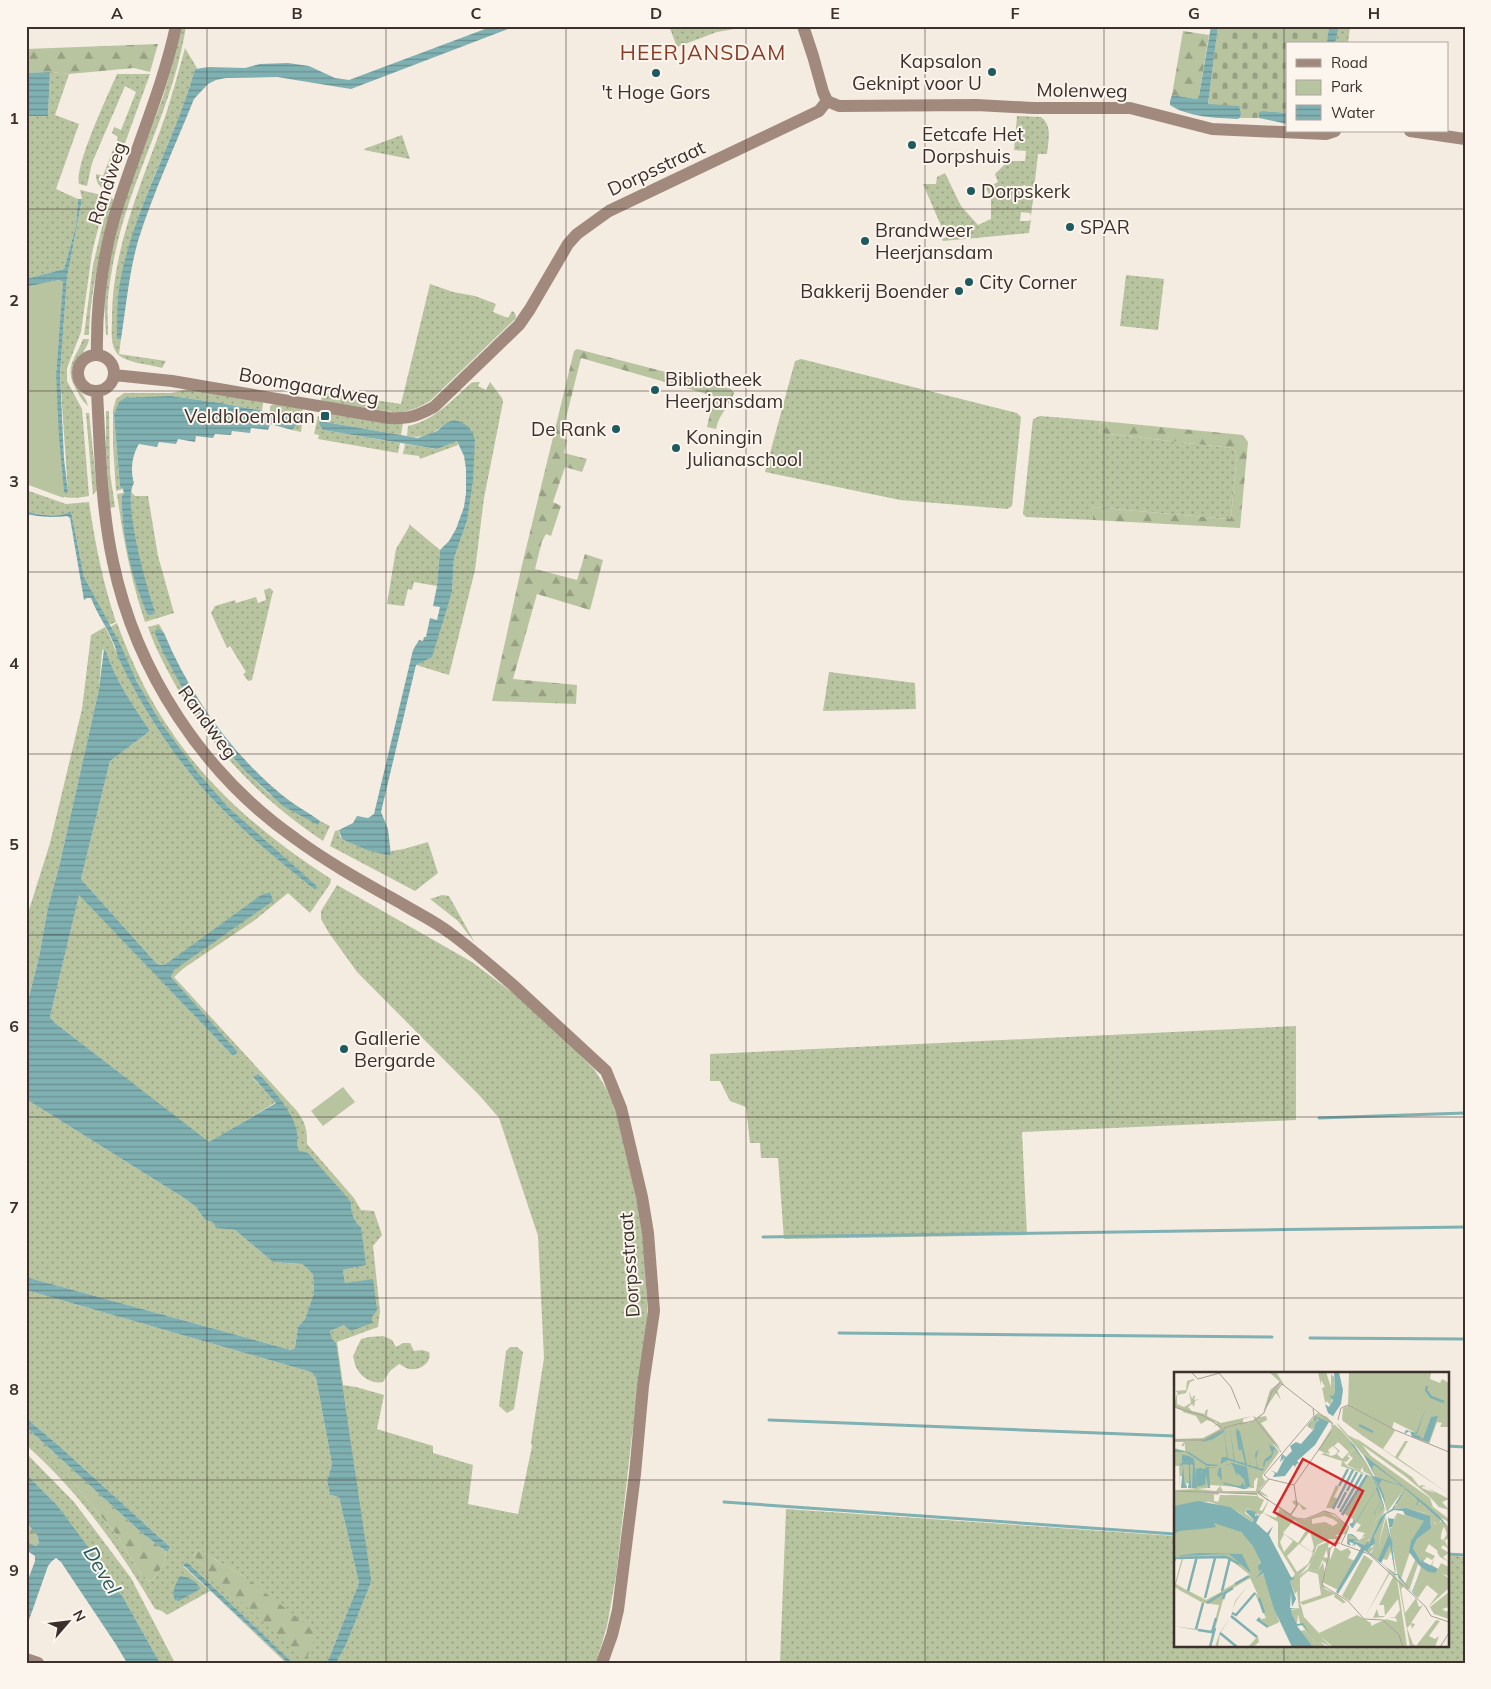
<svg xmlns="http://www.w3.org/2000/svg" width="1491" height="1689" font-family="Mulish,sans-serif">
	<style>
		.grass { fill: url(#grass-dots); fill-rule: evenodd }
		.forest { fill: url(#forest-firs) }
		.cemetery { fill: url(#cemetery-stones) }
		.park { fill: #b8c4a0 }
		.water { fill: url(#water-rules) }
		.lines { fill: none; stroke-linecap: round; stroke-linejoin: round }
		.stream { stroke: #7fb0b2; stroke-width: 3 }
		.secondary { stroke: #a18a7d; stroke-width: 12 }
		.grid { fill: none; stroke: #3b302b; stroke-width: 1; stroke-opacity: 0.55 }
		.poi-dot { fill: #1f5a5e; stroke: #fbf5ee; stroke-width: 2 }
		.labels { text-anchor: middle; stroke-width: 4; stroke-linejoin: round; paint-order: stroke }
		.poi-label { font-size: 19px; fill: #3b302b; stroke: #fbf5ee; text-anchor: start }
		.street-label { font-size: 19px; fill: #3b302b; stroke: #fbf5ee }
		.water-label { font-size: 20px; font-style: italic; fill: #1f5a5e; stroke: #fbf5ee }
		.quarter-label { font-size: 21px; letter-spacing: 1px; fill: #8c3b22; stroke: #fbf5ee }
		.inset-river { fill: none; stroke: #7fb0b2; stroke-width: 2.5 }
		.inset-road { fill: none; stroke: #aaa098; stroke-width: 1 }
		.view { fill: #d62828; fill-opacity: 0.15; stroke: #d62828; stroke-width: 2.5 }
		.inset-edge { fill: none; stroke: #3b302b; stroke-width: 2.5 }
		.neatline { fill: none; stroke: #3b302b; stroke-width: 2 }
		.grid-label { font-size: 16px; text-anchor: middle; font-weight: bold; fill: #3b302b }
	</style>
	<defs>
		<pattern id="grass-dots" width="8" height="8" patternUnits="userSpaceOnUse" patternTransform="scale(1.25)"><rect width="8" height="8" fill="#b8c4a0"/><path d="M2 2h.1M6 6h.1" fill="none" stroke="#97a083" stroke-width="1.8" stroke-linecap="round"/></pattern>
		<pattern id="forest-firs" width="22" height="20" patternUnits="userSpaceOnUse" patternTransform="scale(1.25)"><rect width="22" height="20" fill="#b8c4a0"/><path d="M5 1l3.5 6h-7zM16 11l3.5 6h-7z" fill="#97a083"/></pattern>
		<pattern id="cemetery-stones" width="16" height="16" patternUnits="userSpaceOnUse" patternTransform="scale(1.25)"><rect width="16" height="16" fill="#b8c4a0"/><path d="M2 7V4a2 2 0 0 1 4 0v3zM10 15v-3a2 2 0 0 1 4 0v3z" fill="#97a083"/></pattern>
		<pattern id="water-rules" width="6" height="5" patternUnits="userSpaceOnUse" patternTransform="scale(1.25)"><rect width="6" height="5" fill="#7fb0b2"/><path d="M0 2.5h6" fill="none" stroke="#699091"/></pattern>
	</defs>
	<rect width="100%" height="100%" fill="#f4ebe1"/>
	<path class="grass" d="M181,26H186C176,92 145,152 125,215C117,241 111,270 108,297C107,310 108,323 108,335H106L104,301L108,267L125,198L163,97L172,65Z
		M669,26H733L734,29L717,32L677,47Z
		M1339,26H1350L1348,44H1332L1336,39Z
		M185,48L197,68L195,69C179,127 149,180 132,237C121,272 118,303 117,339H121L119,354L166,361L162,368C149,364 123,363 116,352C110,342 112,329 112,319C112,246 143,181 166,114C173,92 179,70 185,48Z
		M50,72L69,74L55,115L79,124L56,189L78,199L76,226L64,269L26,279V116H48Z
		M117,74H150L108,190C99,188 96,183 96,174L103,176L118,137L112,133L114,127L121,130L136,92L125,86L92,163L87,186L79,184C74,166 108,95 117,74Z
		M1017,116L1041,117C1053,126 1048,141 1047,154H1038L1034,189L1028,188L1025,185L1020,187L1021,190L1024,193L1028,191H1034L1031,216L1030,213L1021,212L1020,221H1029L1031,219L1029,233L943,241L942,239L951,235L948,226L942,228L923,184H936L937,177L945,173L961,206L978,225L991,219V199L986,188L998,182L995,174L1008,161H1025L1026,151L1014,150Z
		M402,135L410,159L364,150V149Z
		M80,190L106,196L92,253L81,332L67,368V381L82,409L89,496C60,502 52,491 26,484V287L56,375L64,492L68,493L60,374L67,278L82,199Z
		M109,197L113,199V202C102,244 90,291 89,335H84L93,265Z
		M1126,275L1164,279L1158,330L1120,326Z
		M430,284L453,292L475,296L496,304L493,312L508,318L512,311L515,313L516,318L430,401C418,408 407,413 393,412L321,401L323,392L401,404Z
		M83,339H89C87,354 69,361 73,378C76,389 86,395 88,406C83,402 80,397 77,391C63,367 75,360 83,339Z
		M801,359L1017,413L1021,417L1012,506L1007,509L900,500L765,472L795,361Z
		M475,382H480L478,386L486,390L490,382L502,398L503,402L484,498L475,570L449,675L416,665L438,635L452,592L454,558L467,521L475,440L446,423C433,434 424,439 407,436L408,426C435,420 451,401 471,383Z
		M187,389L261,402L263,403L262,411L221,403L171,396L114,415L120,487L123,489L116,491L113,445V410L116,399L124,393H172Z
		M274,404L303,409L302,412H304L301,432L292,430L300,422L270,413V406Z
		M106,411H109L110,473L115,507L110,508L106,450Z
		M325,412L403,423L401,435L320,421L323,430L400,443L398,453L318,439L319,435L314,434L318,416H324Z
		M86,413H89L97,490L93,495Z
		M1040,416L1101,421L1099,433L1232,448L1237,453L1231,518L1228,519L1092,507L1093,520L1026,517L1023,514L1032,427L1033,419Z
		M457,440L458,445L420,459L419,456L403,454L405,444L437,449Z
		M26,490L66,504L89,502C95,543 103,583 116,622L109,625L84,577L71,511C69,511 67,513 64,514C52,518 38,514 26,511Z
		M131,492L135,496H148L158,556L174,613L145,622C131,580 123,538 117,494L124,493C123,498 122,503 122,508C124,543 134,581 147,614L155,611C143,579 128,526 131,492Z
		M409,524L440,550L437,586L414,582L412,590L408,589L404,606L387,604L396,549L409,527Z
		M270,588L273,591L252,680L248,681L243,674L246,672L230,646L227,648L211,613L215,606L235,600L236,603L256,597L258,603L266,600L264,590Z
		M117,623C125,645 134,666 144,686C188,771 252,828 331,879L330,884L310,913L288,893L255,920L184,968L174,977L297,1111C306,1124 307,1129 307,1144L354,1198L361,1210L374,1211L382,1235L373,1246L380,1311L378,1327L337,1342L343,1385L356,1387L384,1395L377,1429L433,1446V1453L473,1465L468,1504L518,1514L532,1446L531,1442L544,1358L538,1236L499,1118L480,1096L357,972L329,933L321,919V911L337,885L472,962L530,1006L594,1069L606,1088L615,1107L640,1214L645,1260L648,1326L632,1435L616,1576L607,1626L596,1663H336L346,1645L370,1585L330,1331L344,1325L345,1283L343,1270L365,1265L361,1227C353,1221 351,1211 351,1202L297,1148V1133L260,1074L253,1078L276,1102L209,1143L55,1023L50,1017L79,894L233,1056L238,1052L171,977L174,970L166,964L160,965L156,963L81,879L110,761L150,731C133,705 115,680 106,651L104,649L102,651L99,689L59,867L48,907L39,957L26,1009V910H29L50,843L82,709L91,635L105,627C111,637 114,648 119,658C132,685 146,711 162,735C178,759 197,783 217,804C247,835 282,862 315,890L318,887C288,861 257,836 229,808C203,782 180,752 160,722C140,692 127,658 110,627Z
		M159,624L164,633L160,629L184,691L202,719L223,746L245,771L269,794L319,824L320,821L330,826L323,841C259,798 210,747 172,679C163,662 154,645 148,627Z
		M829,672L915,683L916,709L823,711Z
		M339,830L340,836L342,839L391,856V851L404,849L428,842L438,873L415,891L330,846L335,831Z
		M442,895L449,896L475,943L458,921L430,899Z
		M1296,1026V1120L1022,1132L1027,1235L784,1239L778,1158H761L760,1143H750L746,1107L730,1101L720,1081H710V1054Z
		M26,1099L184,1198L196,1207L205,1220L213,1222L216,1227L235,1230L273,1262L302,1264L309,1270L313,1275L314,1293L305,1319L298,1327L295,1348L291,1350L26,1277Z
		M26,1290L311,1372L316,1378L332,1464L327,1481L330,1495L339,1497L359,1583L327,1663H293L187,1562L183,1566L288,1663H286L210,1591L167,1615L162,1611L155,1609C120,1549 78,1491 26,1445V1431L75,1485L116,1534L144,1579L152,1581L164,1564L166,1551H168L170,1547L57,1444L26,1418ZM197,1549L245,1577L306,1661L194,1557Z
		M383,1336L392,1340L396,1347L403,1343H410L414,1351L422,1350L429,1352C433,1363 417,1373 406,1368C404,1367 402,1365 399,1364L390,1371L383,1382C373,1384 362,1378 357,1369C355,1366 354,1360 353,1356L361,1339L369,1337Z
		M510,1347H517L523,1352L514,1409L507,1413L499,1406L506,1351Z
		M26,1453L74,1502L131,1578L175,1663H160L124,1599L57,1505L26,1474Z
		M786,1509L1175,1536V1645H1447V1555L1465,1557V1663H780Z"/>
	<path class="forest" d="M1183,31L1209,35L1199,96L1197,99L1172,95Z
		M158,44L150,72L134,68L69,74L50,72L26,73V49Z
		M577,349L731,389L734,393C729,407 719,414 716,429L707,427L714,396L581,358L561,438L567,440L564,453L587,459L582,472L565,467L553,502L561,506L551,536L546,534L542,541L535,569L577,580L585,554L603,560L590,610L537,594L513,679L577,685L576,704L492,701L522,565L574,351Z
		M1101,421L1243,435L1248,442L1240,528L1093,520L1092,507L1228,519L1231,518L1237,453L1232,448L1099,433Z
		M26,1427L143,1534L166,1551L164,1564L152,1581L144,1579L116,1534L75,1485L39,1447L26,1431Z
		M26,1522L37,1535L39,1544L36,1546L26,1541Z
		M197,1549L245,1577L317,1633L305,1662L194,1557Z"/>
	<path class="cemetery" d="M1218,26H1329L1327,44H1287V113L1264,111L1259,118H1240L1241,114L1208,104Z"/>
	<path class="park" d="M59,280L63,282V287L56,375L59,437L64,498L26,484V287Z
		M343,1087L355,1102L323,1126L311,1111Z"/>
	<path class="water" d="M493,26H516L351,89L277,77L226,78L216,80L208,84L194,99C175,146 153,193 138,241C129,273 126,307 121,339H117C117,320 117,300 120,282C134,207 175,141 195,69L209,67L245,68L260,64L288,63L309,66L335,78L349,80Z
		M1211,26H1218L1208,104L1239,106L1241,114L1240,118L1237,119C1217,118 1187,117 1170,105V101L1172,95L1197,99L1199,96Z
		M1329,26H1339L1336,40L1332,44H1329L1327,41Z
		M50,72L48,116H26V73Z
		M1264,111L1287,113V124L1259,118V112Z
		M78,199H82L67,278L60,374L64,459L68,492L66,494L64,492L59,437L56,375L63,282L59,280L26,287V279L64,269L76,226Z
		M171,396L221,403L300,418V422L292,430L270,424L268,430L251,428L250,433L232,431L231,435L215,434L213,438L196,436L195,442L178,439L176,444L159,442L157,447L139,444C132,455 130,471 134,483C122,501 147,589 155,611L154,614L150,615L147,614C132,578 121,535 122,496L124,494L123,489L120,487L114,415L119,402L125,398Z
		M454,420L461,422L469,427L473,434L475,440L473,480L467,521L454,558L452,592L432,657L416,665L381,812L388,829L391,856L367,850L342,839L339,830L353,823L357,816L368,818L374,814L413,650L419,640L423,641L424,637H426L430,618L437,620L440,607L433,606L437,586L440,550L449,541L456,529L464,507L466,493V469L464,456L457,441L437,449L323,430L319,424L320,421L418,438L437,431L446,423Z
		M26,511C37,514 53,518 64,514C67,513 69,511 71,511L84,577L120,644L137,682L159,720L198,773L229,808L318,887L315,890C282,863 248,836 218,805C177,763 143,710 118,657C116,652 116,647 113,642C107,627 97,614 91,598H87L84,600L70,518L67,516C51,518 42,517 26,514Z
		M160,629L164,633C190,695 230,752 282,795C294,805 308,812 320,821L319,824L318,825L283,806L245,771L223,746L202,719L184,691L164,654L155,633V630Z
		M104,649L106,651C115,680 133,705 150,731L110,761L81,879L156,963L160,965L166,964L261,895L270,892L273,901L174,970L171,977L238,1052L233,1056L79,895L50,1017L55,1023L209,1142L276,1103L253,1077L259,1074C272,1089 291,1109 296,1128C298,1134 297,1141 297,1148L300,1151L308,1153L351,1202C351,1211 353,1221 361,1227L366,1265L343,1270L345,1283L373,1279L377,1310L372,1317V1323L351,1331L344,1325L330,1331L332,1339L336,1343L371,1579L370,1585L346,1645L336,1663H327L359,1583L339,1497L330,1495L327,1481L332,1464L316,1378L311,1372L26,1290V1277L291,1350L295,1348L298,1327L305,1319L314,1293L313,1275L309,1270L302,1264L273,1262L235,1230L216,1228L213,1222L205,1220L196,1207L184,1198L26,1099V1009L39,957L48,907L59,867L99,689Z
		M26,1418L57,1444L170,1547L168,1551H166L143,1534L26,1427Z
		M26,1474L57,1505L94,1555L124,1599L160,1663H127L115,1643L61,1562L56,1558L52,1561L48,1566L29,1620H26V1585L35,1561V1556L26,1550V1541L36,1546L39,1543L37,1535L26,1522Z
		M187,1562L293,1663H288L183,1565Z
		M180,1576C188,1577 198,1581 200,1589L179,1601L175,1600C171,1591 176,1584 180,1576Z"/>
	<g class="lines">
		<path class="stream" d="M1319,1118L1465,1113
			M763,1237L1465,1227
			M839,1333L1272,1337
			M1310,1338L1465,1339
			M769,1420L1175,1436
			M1447,1446L1465,1447
			M724,1502L1175,1534
			M1447,1554L1465,1555"/>
		<path class="secondary" d="M803,26L813,56L823,92L827,101
			M827,101L839,106L976,105L1033,108H1130L1212,129L1326,134L1335,131
			M1410,131L1465,139
			M78 373a18 18 0 1 1 36 0a18 18 0 1 1-36 0Z
			M97,355C96,308 102,260 115,215C134,152 162,91 176,26
			M114,375L172,381L389,418C409,419 417,416 434,407L519,325L530,309L568,244L577,234L609,211L819,111L827,101
			M97,391C100,449 101,506 113,562C136,672 204,775 296,839C330,864 367,884 404,905C419,914 436,922 450,933C472,949 492,967 513,985C544,1014 575,1042 606,1071L621,1108L642,1197L648,1233L654,1311L643,1386L635,1474L618,1610L612,1635L602,1663
			M26,1659L38,1663"/>
	</g>
	<path class="grid" d="M207,26V1663M386,26V1663M566,26V1663M746,26V1663M925,26V1663M1104,26V1663M1284,26V1373M26,209H1465M26,391H1465M26,572H1465M26,754H1465M26,935H1465M26,1117H1465M26,1298H1465M26,1480H1175M1447,1480H1465M1284,1645V1663"/>
	<g class="poi-dot">
		<circle cx="992" cy="72" r="5"/>
		<circle cx="656" cy="73" r="5"/>
		<circle cx="912" cy="145" r="5"/>
		<circle cx="971" cy="191" r="5"/>
		<circle cx="1070" cy="227" r="5"/>
		<circle cx="865" cy="241" r="5"/>
		<circle cx="969" cy="282" r="5"/>
		<circle cx="959" cy="291" r="5"/>
		<circle cx="655" cy="390" r="5"/>
		<rect x="320" y="411" width="10" height="10" rx="2.5"/>
		<circle cx="616" cy="429" r="5"/>
		<circle cx="676" cy="448" r="5"/>
		<circle cx="344" cy="1049" r="5"/>
	</g>
	<g class="labels">
		<g class="poi-label">
			<text x="982" y="68" text-anchor="end">Kapsalon<tspan x="982" dy="22">Geknipt voor U</tspan></text>
			<text x="656" y="99" text-anchor="middle">'t Hoge Gors</text>
			<text x="922" y="141">Eetcafe Het<tspan x="922" dy="22">Dorpshuis</tspan></text>
			<text x="981" y="198">Dorpskerk</text>
			<text x="1080" y="234">SPAR</text>
			<text x="875" y="237">Brandweer<tspan x="875" dy="22">Heerjansdam</tspan></text>
			<text x="979" y="289">City Corner</text>
			<text x="949" y="298" text-anchor="end">Bakkerij Boender</text>
			<text x="665" y="386">Bibliotheek<tspan x="665" dy="22">Heerjansdam</tspan></text>
			<text x="315" y="423" text-anchor="end">Veldbloemlaan</text>
			<text x="606" y="436" text-anchor="end">De Rank</text>
			<text x="686" y="444">Koningin<tspan x="686" dy="22">Julianaschool</tspan></text>
			<text x="354" y="1045">Gallerie<tspan x="354" dy="22">Bergarde</tspan></text>
		</g>
		<g class="street-label">
			<text transform="translate(1082 90) rotate(1)" y="7">Molenweg</text>
			<text transform="translate(656 168) rotate(-25)" y="7">Dorpsstraat</text>
			<text transform="translate(107 183) rotate(-72)" y="7">Randweg</text>
			<text transform="translate(309 386) rotate(10)" y="7">Boomgaardweg</text>
			<text transform="translate(208 722) rotate(54)" y="7">Randweg</text>
			<text transform="translate(629 1265) rotate(-94)" y="7">Dorpsstraat</text>
		</g>
		<g class="water-label">
			<text transform="translate(102 1570) rotate(59)" y="7">Devel</text>
		</g>
		<g class="quarter-label">
			<text x="703" y="60">HEERJANSDAM</text>
		</g>
	</g>
	<g transform="translate(1174 1372)">
		<rect width="275" height="275" fill="#f4ebe1"/>
		<path d="M95,0H102L111,14L107,12L103,18L107,28L102,21L86,45L92,44L94,51L93,48L87,51L106,76L98,71L105,80L88,104L91,109L94,107L85,118L95,125L85,122L95,128L89,141L102,146L106,136L109,140L100,131L117,142L122,134L118,130L121,128L133,137L129,138L125,132L117,144L130,147L140,142L132,147H127L121,146L120,147L132,148L152,139L174,153L173,162L161,163L168,167H155L143,173L138,189L125,204L134,197L144,199L149,190L151,202L153,192L148,188L149,185L154,186L152,174L156,176V188L161,175L167,179L174,176L177,180L174,186L181,189L164,218L148,210L151,217L162,222L172,230L161,235L169,231L160,225L161,222L129,233L126,230L130,245L145,261L183,243L197,251V254L212,247L223,250L222,246L214,245H221L226,238L224,227L210,245L199,246L203,237L205,244H211L210,233H205L219,205L216,201L191,245L215,200L212,196L223,206L233,275H159L147,265L157,275L147,270L142,272L126,251L124,242L123,252L118,242L117,238L125,236L123,219L121,222L116,209L121,202L104,174V150L89,141L86,143L73,136L69,139L70,133L45,123L58,127L54,123L81,124V127L83,123L45,120L44,123L38,122L11,121L7,125L11,129L22,125L17,123L34,122L35,128L45,130L46,125V130L50,127L51,132L53,128L52,132L56,130V134L60,131L59,135L63,132L64,137L66,134L65,140L33,129L0,134L1,126L5,125L4,120H0L7,119L0,118L22,117L14,116L15,111H12V116L8,114L9,104H6V116L5,94H0V80L11,81V71L10,74H7L10,70H0V67L29,66L46,57L43,53L40,55L43,51L33,48L27,52L22,44L9,40L7,64L9,39L0,35L2,24L4,21L1,19L12,18L13,9L19,7L21,8L16,10L12,21L3,23V32L10,35L17,31L15,19L18,27L20,23L21,24L20,28L25,27L24,24L25,27L21,29L20,35L18,32L14,35L18,39L31,42V39L34,37L33,44L47,51L78,44L69,47V50L74,51L81,48L79,44L83,46L89,41L96,18L106,10ZM58,92H60L64,98L63,92L69,94L70,101L73,99L76,111L72,110L76,116L72,117L70,107ZM31,95H34L36,113L80,116V106H84L82,119H49L46,114L42,119L23,117L34,116ZM83,121L94,129L88,139L59,127L87,132L89,127L85,128ZM150,144L159,147L164,151L159,154L151,150L138,152V147ZM120,148L133,157L124,171L109,161ZM136,159L140,175L138,180L126,172ZM110,162L119,169L110,180L106,170ZM125,172L139,181L134,192L123,200L113,184ZM134,199L144,202L147,223L126,230V206ZM144,0H152L157,15V2L160,5L161,20L156,33L153,29L152,31L151,30L148,16L151,15L147,8V14ZM171,34L209,77L221,85L231,69H234L224,86L275,122L189,64L169,49ZM142,37L165,53L174,63L185,69L182,66L238,105L245,114L249,113L253,115L249,114L248,116L261,121L254,116L275,127L268,130L275,138L265,135L256,125L232,105L188,73L197,84L256,126L259,135L275,147V150L267,146L275,157V166L270,169L275,172L271,170L275,177L269,173L267,176L275,181L269,185L275,190L266,185L263,180L273,162L267,147L264,154L252,141L222,134L231,116L213,140L205,112L190,84L162,51ZM143,41L153,45L162,54L168,59L179,72L193,92L205,117L211,138L203,146L192,173L174,167L175,162L185,168L192,164L188,165L181,161L188,165L191,161L182,159L187,153L182,150L178,156L179,147L169,141L193,103L198,104L189,99V95L186,99L173,93L179,86L175,83L181,76L177,79L164,70L160,74L166,79L160,84L164,79L159,74L154,78L156,82L144,78L160,52L145,47L139,58L133,54ZM162,113L165,115L160,125L164,127L160,136H152ZM223,141L251,149L245,158L249,156H251L243,161L236,175L241,187L259,200L263,198L256,196L249,191L256,195L261,185L258,193L264,197L267,191L275,195V204L268,202L275,206V216L254,235L264,222L253,213L244,226L239,221L247,195L244,192L236,216L233,218L230,214L227,217L231,241L242,226L245,235L249,233L237,251L241,252L238,257L237,252L233,256L239,272L242,274L262,248L266,249L255,264L261,267L265,264L261,275H236L224,207L234,216L224,206L214,146V143L217,157ZM236,180L241,188L231,212L227,207ZM212,145L222,200L221,201L222,205L213,196L221,201L217,179L213,188L209,187L207,191L196,182L205,172ZM52,182L86,200L80,207L92,209L105,250L95,255L84,248L92,246L81,222L62,244L58,241V244L84,265L85,270L79,275H74L83,265L57,245L46,261L64,275L46,262L44,275H41L46,260L57,245L61,229L75,212L62,229L58,240L62,243L81,220L85,225L76,206L51,221L36,275L38,261L0,254L22,257L29,231L0,215L8,186H1L0,190V184ZM23,185L14,219L2,212L9,187ZM24,185H41L31,227L41,185L55,186L47,220L32,228L15,219ZM56,187L76,203L49,218L48,217ZM30,231L45,233L38,260L23,257ZM190,183L199,189L176,229L168,224ZM275,220V235L268,237L273,240L275,236V247L260,242L256,235Z" fill="#b8c4a0" fill-rule="evenodd"/>
		<path d="M161,59L173,68L169,65L166,69L177,79L182,76L173,84L176,86L172,90L169,89L173,94L186,99L190,88L197,103L190,90L186,99L194,103L167,94L168,89L146,82H150L148,79L157,84L163,82L168,87L175,80L162,68L167,66L163,62L158,67L160,69L157,67ZM225 127a7 7 0 1 1 14 0a7 7 0 1 1-14 0ZM260,151L268,157L266,171L257,164L259,160L254,168L248,164ZM156,169L144,199L134,197L144,174ZM131,258L142,272L147,270L152,275H139L126,259Z" fill="#b8c4a0"/>
		<path d="M222,133L255,142L260,148L261,153L268,149L271,152L265,166L269,168L271,165L264,179L255,172L251,179L261,184L258,188L253,185L248,191L239,176L243,167L257,156L256,144L232,136L220,137ZM211,138L195,172L191,173H190L173,167L174,162H175L174,167L192,173L195,167L190,164L195,165L203,146ZM212,142L204,173L195,181L188,178L199,175L200,165Z" fill="#b8c4a0"/>
		<path d="M175,0H253L257,1L256,7L266,11L268,7L275,11V55H266L268,51L263,50L255,72L238,65L240,60L220,50L218,56L221,59L209,77L168,48L169,36L174,34ZM83,50L102,77L79,111L71,115L44,111L16,115L15,92L0,91V76L11,79L12,71L36,69L57,56L69,58L72,73L81,72L77,52ZM0,119L40,120V129L0,134ZM46,123L82,124L90,128L82,145V140L73,136L71,141L80,148L78,150L60,137L44,131ZM45,150L64,157L79,172L89,197L80,208L89,201L105,250L96,254L76,203L51,183L0,184V155Z" fill="#b8c4a0"/>
		<path d="M160,0H165L169,18L167,32L159,44L162,46L154,41L151,32L155,35L159,28L155,23L159,24L161,20ZM252,36L275,41L252,36L243,62H239L246,64L248,58L246,65L249,67L257,45L264,44L255,70L238,65L236,59L230,62L232,58L229,57L242,61ZM141,44L155,50L141,73L123,89L127,93L124,91L121,94L127,99L119,93L111,104L99,105L101,101L96,98L103,101L111,85L106,90L108,82L112,85L118,79L116,74L122,70L127,72L140,57L141,52L138,50L135,54L139,57L134,54L137,50L141,52L145,48L142,45V50L140,48ZM56,56L61,89L71,91L62,56L66,60L73,93H77L73,77L77,94L83,95L81,82L85,77L82,87L84,96L90,97L89,92L91,87L98,82L95,72L100,76L98,71L103,79L100,77L98,85L93,90L92,88L89,99L54,88L43,94H33L12,80H0V77L15,80L33,92L46,93L48,85H53L50,60L39,67L41,84L39,67L32,69L33,81L32,69L26,70L27,80L26,70L52,57L50,59L54,86L60,88ZM175,69L180,73L188,85L193,93L199,104L202,105L190,83L253,133L266,145L275,156L245,129L243,133L251,135L238,132L235,135L238,132L242,133L244,129L242,126L238,131L242,126L231,117L223,132L233,134L222,132L220,137L232,136L256,144L257,156L243,167L239,176L248,191L247,187L250,190L253,185L258,188L253,185L250,190L264,197L261,201L254,199L261,203L253,199L247,195L235,180L237,169L250,149L231,143L229,139L220,138L212,142L200,165L201,171L193,178L196,181L203,174L209,157L204,173L202,176L196,181L204,188L215,163L212,148L209,157L212,148L218,170L214,146L220,147L222,142H216H222L218,155H216L223,200L218,171L221,200L216,172L207,191L221,202H224L238,220L247,197L239,220L244,226L235,217L225,206L224,203H221L191,178L164,222L162,220L187,176L182,172L180,174V171L178,175L179,171L175,170L177,174L173,172L174,162H178L182,165L185,168L175,162L174,167H180L184,168L179,169L191,173L194,169L195,172L206,147L210,142L218,137L231,116L225,113L214,132L225,113L221,112L212,128L221,112L218,111L210,124L218,111L214,110L209,119L214,110L208,108L205,112L210,124L211,131L200,105L206,122L210,134L203,142L209,134L207,127V130L201,140L202,143L200,141L187,164L182,161L187,164L207,129L202,117L179,156H178L175,152L180,150L179,147L200,112L179,147L181,149L178,156L203,115L193,93ZM200,93L223,110L226,113L202,105L198,96ZM5,82L15,84L20,87L23,116H34L31,95L45,96L58,91L73,95L76,115L69,117L50,112L43,102L45,96H35L36,116H18L19,93L16,92L17,116H14L15,111H12L13,116H11L12,111L15,110V93L9,92L11,116H7L9,94L5,92L8,91V83L5,82V90ZM58,92L63,104V101L70,107L72,117L68,109V113L64,114L48,110L47,95ZM24,129L56,135L78,150L80,148L72,140L73,137L82,140L81,144L86,143L82,151L93,161L99,154L95,163L117,205L121,206L116,209L122,227L118,235L117,220L116,236H124L117,237L118,242L123,252L129,251L131,254L138,266L129,253L123,254L139,275H118L100,237L89,201L80,208L88,198L85,199L84,194L87,191L79,174L67,160L40,151L42,155L36,156L5,159L0,162V134ZM25,181L68,182L77,201L55,182L0,184Z" fill="#7fb0b2" fill-rule="evenodd"/>
		<path class="inset-river" d="M253,14L252,18L257,25L270,30M185,53L199,60M63,59L66,78M29,97L30,113M24,98L26,114M30,113L31,97M24,114L23,98L28,97M27,114L26,99L29,112M165,114L174,97M173,119L183,100M164,136L172,120M159,137L179,98M166,140L188,102M168,143L193,103M0,189L1,186L52,185L65,192M61,212L75,204M14,219L23,184M48,219L56,186M31,226L41,186M85,226L90,241M49,227L51,221L59,216M33,231L49,221M58,241L62,243L81,221M57,244L83,265M86,246L84,248L94,255M22,257L29,231M24,258L38,260L42,246M46,261L63,275M36,275L41,256"/>
		<path class="inset-road" d="M17,0L24,7L46,1M45,1L57,15L66,37M101,21L108,12L158,51V55M0,35L30,44L48,56M82,48L107,80M164,48L167,36L174,33L221,58L275,80M66,52L79,49L90,41L98,20L106,10M50,56L67,51M0,68H30L51,56M120,113L95,107L90,103L140,44L139,37M0,119L83,122M84,121L95,107M84,121L122,147H133L150,139L160,142L175,155L167,172L195,182L251,234L257,244L275,250M116,143L123,133L120,113L157,60M166,171H161L156,177L148,213L174,229L190,247L209,248L225,263L229,275M266,275L275,261"/>
		<path class="view" d="M129,87L189,119L161,173L100,140Z"/>
		<rect width="275" height="275" class="inset-edge"/>
	</g>
	<rect width="1491" height="1689" fill="none" stroke="#fbf5ee" stroke-width="55"/>
	<rect x="1286" y="42" width="162" height="90" fill="#fbf5ee" stroke="#aea6a0"/>
	<rect x="1296" y="59" width="25" height="8" fill="#a18a7d" stroke="#aea6a0"/>
	<text x="1331" y="68" font-size="15" fill="#3b302b">Road</text>
	<rect x="1296" y="80" width="25" height="15" fill="#b8c4a0" stroke="#aea6a0"/>
	<text x="1331" y="92" font-size="15" fill="#3b302b">Park</text>
	<rect x="1296" y="105" width="25" height="15" fill="url(#water-rules)" stroke="#aea6a0"/>
	<text x="1331" y="118" font-size="15" fill="#3b302b">Water</text>
	<g transform="translate(68 1622) rotate(62)" stroke="#fbf5ee" stroke-width="4" paint-order="stroke">
	<path d="M0-4L9 19L0 12L-9 19Z" fill="#3b302b"/>
	<text y="-8" font-size="14" font-weight="bold" text-anchor="middle" fill="#3b302b">N</text>
	</g>
	<rect x="28" y="28" width="1436" height="1634" class="neatline"/>
	<g class="grid-label">
		<text x="117" y="19">A</text>
		<text x="297" y="19">B</text>
		<text x="476" y="19">C</text>
		<text x="656" y="19">D</text>
		<text x="835" y="19">E</text>
		<text x="1015" y="19">F</text>
		<text x="1194" y="19">G</text>
		<text x="1374" y="19">H</text>
		<text x="14" y="124">1</text>
		<text x="14" y="306">2</text>
		<text x="14" y="487">3</text>
		<text x="14" y="669">4</text>
		<text x="14" y="850">5</text>
		<text x="14" y="1032">6</text>
		<text x="14" y="1213">7</text>
		<text x="14" y="1395">8</text>
		<text x="14" y="1576">9</text>
	</g>
</svg>
